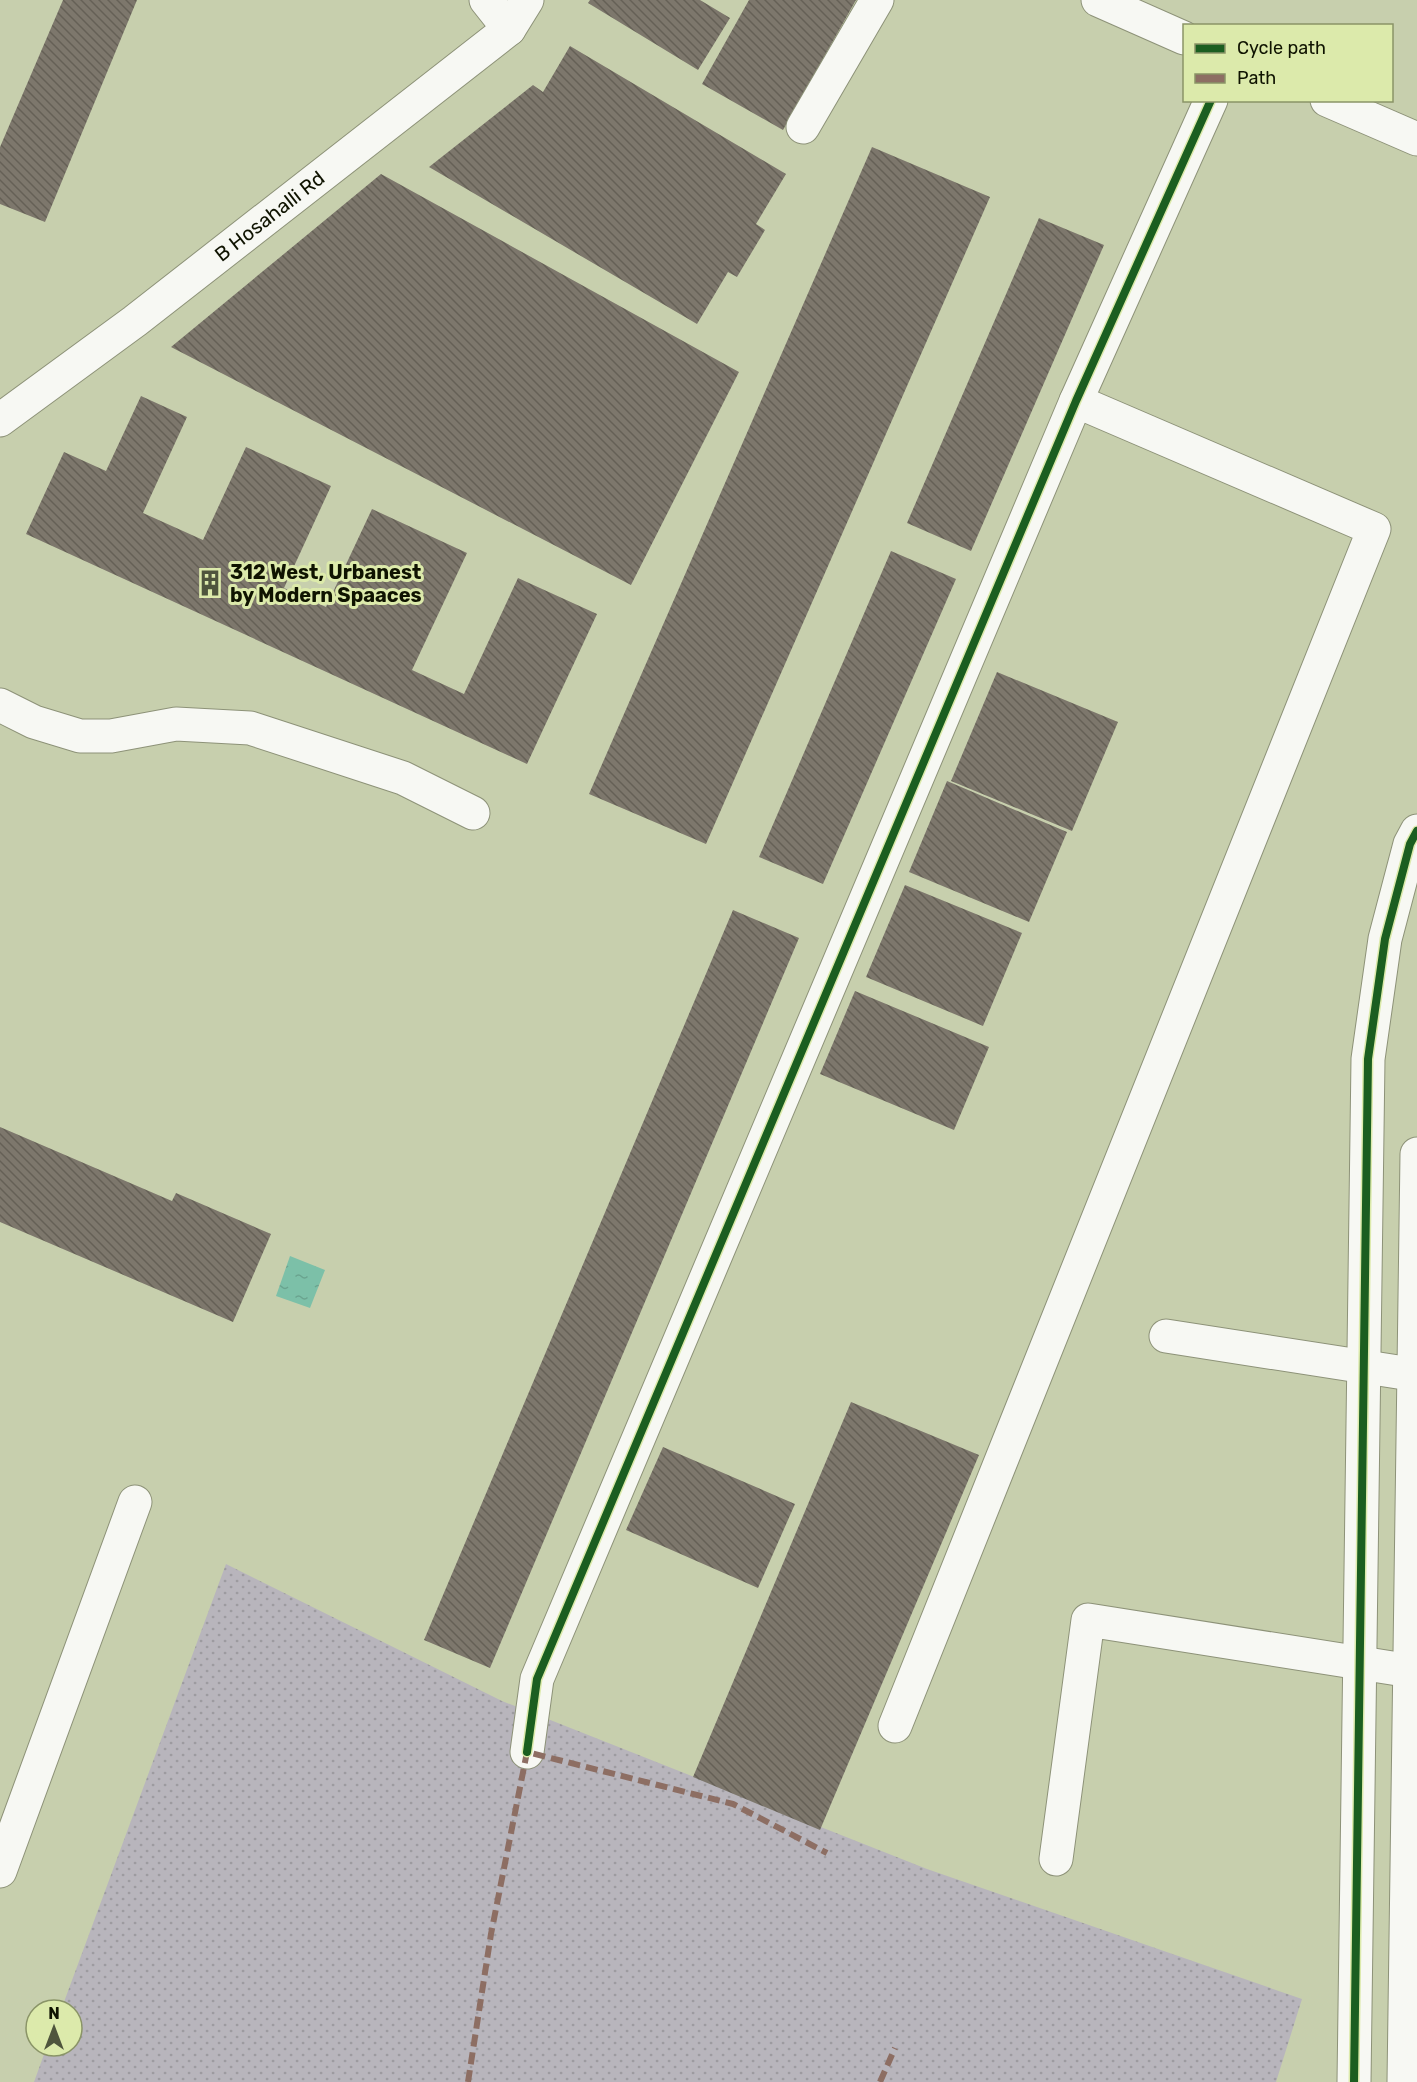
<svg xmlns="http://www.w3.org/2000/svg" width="1417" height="2082" font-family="Rubik,sans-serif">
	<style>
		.grass { fill: url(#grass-dots) }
		.water { fill: url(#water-ripples) }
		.building { fill: url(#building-back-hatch) }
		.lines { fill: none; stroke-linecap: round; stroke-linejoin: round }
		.minor-casing { stroke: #8d9278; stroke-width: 35 }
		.minor { stroke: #f7f8f3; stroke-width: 33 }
		.quiet { stroke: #8d6e63; stroke-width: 6; stroke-dasharray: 12 6; stroke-linecap: butt }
		.cycleway-casing { stroke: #dceaab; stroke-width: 11 }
		.cycleway { stroke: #1b5e20; stroke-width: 8 }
		.labels { text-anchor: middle; stroke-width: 6; stroke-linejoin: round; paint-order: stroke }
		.street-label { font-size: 20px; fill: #0f1300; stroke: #dceaab }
		.poi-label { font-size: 20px; font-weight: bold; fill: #0f1300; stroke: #dceaab; text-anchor: start }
	</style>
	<defs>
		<pattern id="grass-dots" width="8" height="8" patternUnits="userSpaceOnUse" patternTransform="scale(1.5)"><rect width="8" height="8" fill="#b8b5bc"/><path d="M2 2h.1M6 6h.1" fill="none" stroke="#9d9ba0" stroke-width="1.8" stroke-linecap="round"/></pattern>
		<pattern id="water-ripples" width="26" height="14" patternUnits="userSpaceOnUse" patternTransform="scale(1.5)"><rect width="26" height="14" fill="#7cc0a8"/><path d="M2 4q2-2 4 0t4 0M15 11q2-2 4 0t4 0" fill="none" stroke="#6aa48f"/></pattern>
		<pattern id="building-back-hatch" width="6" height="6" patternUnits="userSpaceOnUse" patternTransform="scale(1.5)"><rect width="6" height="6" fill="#7d776c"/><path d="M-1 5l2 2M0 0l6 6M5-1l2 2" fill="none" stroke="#656056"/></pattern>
	</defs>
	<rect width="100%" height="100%" fill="#c7cfad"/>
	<path class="grass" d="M226,1564L502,1701L927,1869L1302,1999L1276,2082H34L47,2046H72V2010H61Z"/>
	<path class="water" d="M290,1256L325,1270L310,1308L276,1296Z"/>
	<path class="building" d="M63,0H137L45,222L0,204V147Z
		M590,0H700L730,18L698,70L588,3Z
		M749,0H856L783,130L702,84Z
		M570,46L786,174L756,224L765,230L737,277L728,272L697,324L429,167L533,85L543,92Z
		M872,147L990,197L706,844L589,794Z
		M381,174L739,372L631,585L171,347Z
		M1039,218L1104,245L971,551L907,523Z
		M141,396L187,417L143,513L203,540L246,447L331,486L284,588L326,607L372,509L467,553L412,670L464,694L518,578L597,614L527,764L26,534L64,452L106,471Z
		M891,551L956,579L823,884L759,857Z
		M997,672L1118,722L1072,831L951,781Z
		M947,781L1067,832L1029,922L909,872Z
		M905,885L1022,933L983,1026L866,977Z
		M733,910L799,938L490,1668L424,1640Z
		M855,991L989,1047L954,1130L820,1074Z
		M0,1127L172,1201L176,1193L271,1234L233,1322L0,1222Z
		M851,1402L979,1455L820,1830L693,1777Z
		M663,1447L795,1504L758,1588L626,1530Z"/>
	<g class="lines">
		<g class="minor-casing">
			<g id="minor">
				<path d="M486,0L509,29"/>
				<path d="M1098,0L1184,38"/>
				<path d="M1327,100L1417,139"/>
				<path d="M803,127L877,0"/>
				<path id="s1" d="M0,420L135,321L509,29L527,0"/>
				<path d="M0,705L34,722L80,736H111L176,724L250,728L403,778L473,813"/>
				<path d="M1166,1336L1417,1375"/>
				<path d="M895,1726L1374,529L1076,401"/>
				<path d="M527,1752L537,1679L1076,401L1211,100"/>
				<path d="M1056,1859L1088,1620L1417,1672"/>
				<path d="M0,1871L135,1502"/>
				<path d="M1354,2082L1368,1059L1385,939L1410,844L1417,831"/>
				<path d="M1404,2082L1417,1154"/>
			</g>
		</g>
		<use href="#minor" class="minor"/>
		<path class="quiet" d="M468,2082L491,1934L527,1752L733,1804L827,1853
			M880,2082L895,2048"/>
		<g class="cycleway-casing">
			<path id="cycleway" d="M527,1752L537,1679L1076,401L1211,100
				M1354,2082L1368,1059L1385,939L1410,844L1417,831"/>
		</g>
		<use href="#cycleway" class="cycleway"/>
	</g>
	<defs>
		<g id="building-bare" transform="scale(2.07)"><path d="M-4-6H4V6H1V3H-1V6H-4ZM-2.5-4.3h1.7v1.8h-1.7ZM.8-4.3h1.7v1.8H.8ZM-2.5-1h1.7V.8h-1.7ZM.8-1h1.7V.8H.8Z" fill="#4f553d" stroke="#dceaab" stroke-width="2.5" paint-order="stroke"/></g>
	</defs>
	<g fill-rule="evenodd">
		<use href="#building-bare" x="210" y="583"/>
	</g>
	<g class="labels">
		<g class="street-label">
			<text dy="7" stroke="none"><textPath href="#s1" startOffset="338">B Hosahalli Rd</textPath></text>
		</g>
		<g class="poi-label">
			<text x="230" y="579">312 West, Urbanest<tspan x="230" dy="23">by Modern Spaaces</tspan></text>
		</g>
	</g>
	<rect x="1183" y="24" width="210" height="78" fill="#dceaab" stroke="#8a9467" stroke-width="1.5"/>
	<rect x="1195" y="44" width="30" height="9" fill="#1b5e20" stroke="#8a9467" stroke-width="1.5"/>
	<text x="1237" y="54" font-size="18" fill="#0f1300">Cycle path</text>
	<rect x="1195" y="74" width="30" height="9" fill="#8d6e63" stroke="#8a9467" stroke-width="1.5"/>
	<text x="1237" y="84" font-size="18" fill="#0f1300">Path</text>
	<g transform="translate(54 2028)"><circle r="28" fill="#dceaab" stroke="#8a9467" stroke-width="1.5"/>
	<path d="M0-4.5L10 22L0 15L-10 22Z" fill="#4f553d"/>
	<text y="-9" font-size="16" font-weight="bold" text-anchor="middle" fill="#0f1300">N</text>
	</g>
</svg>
